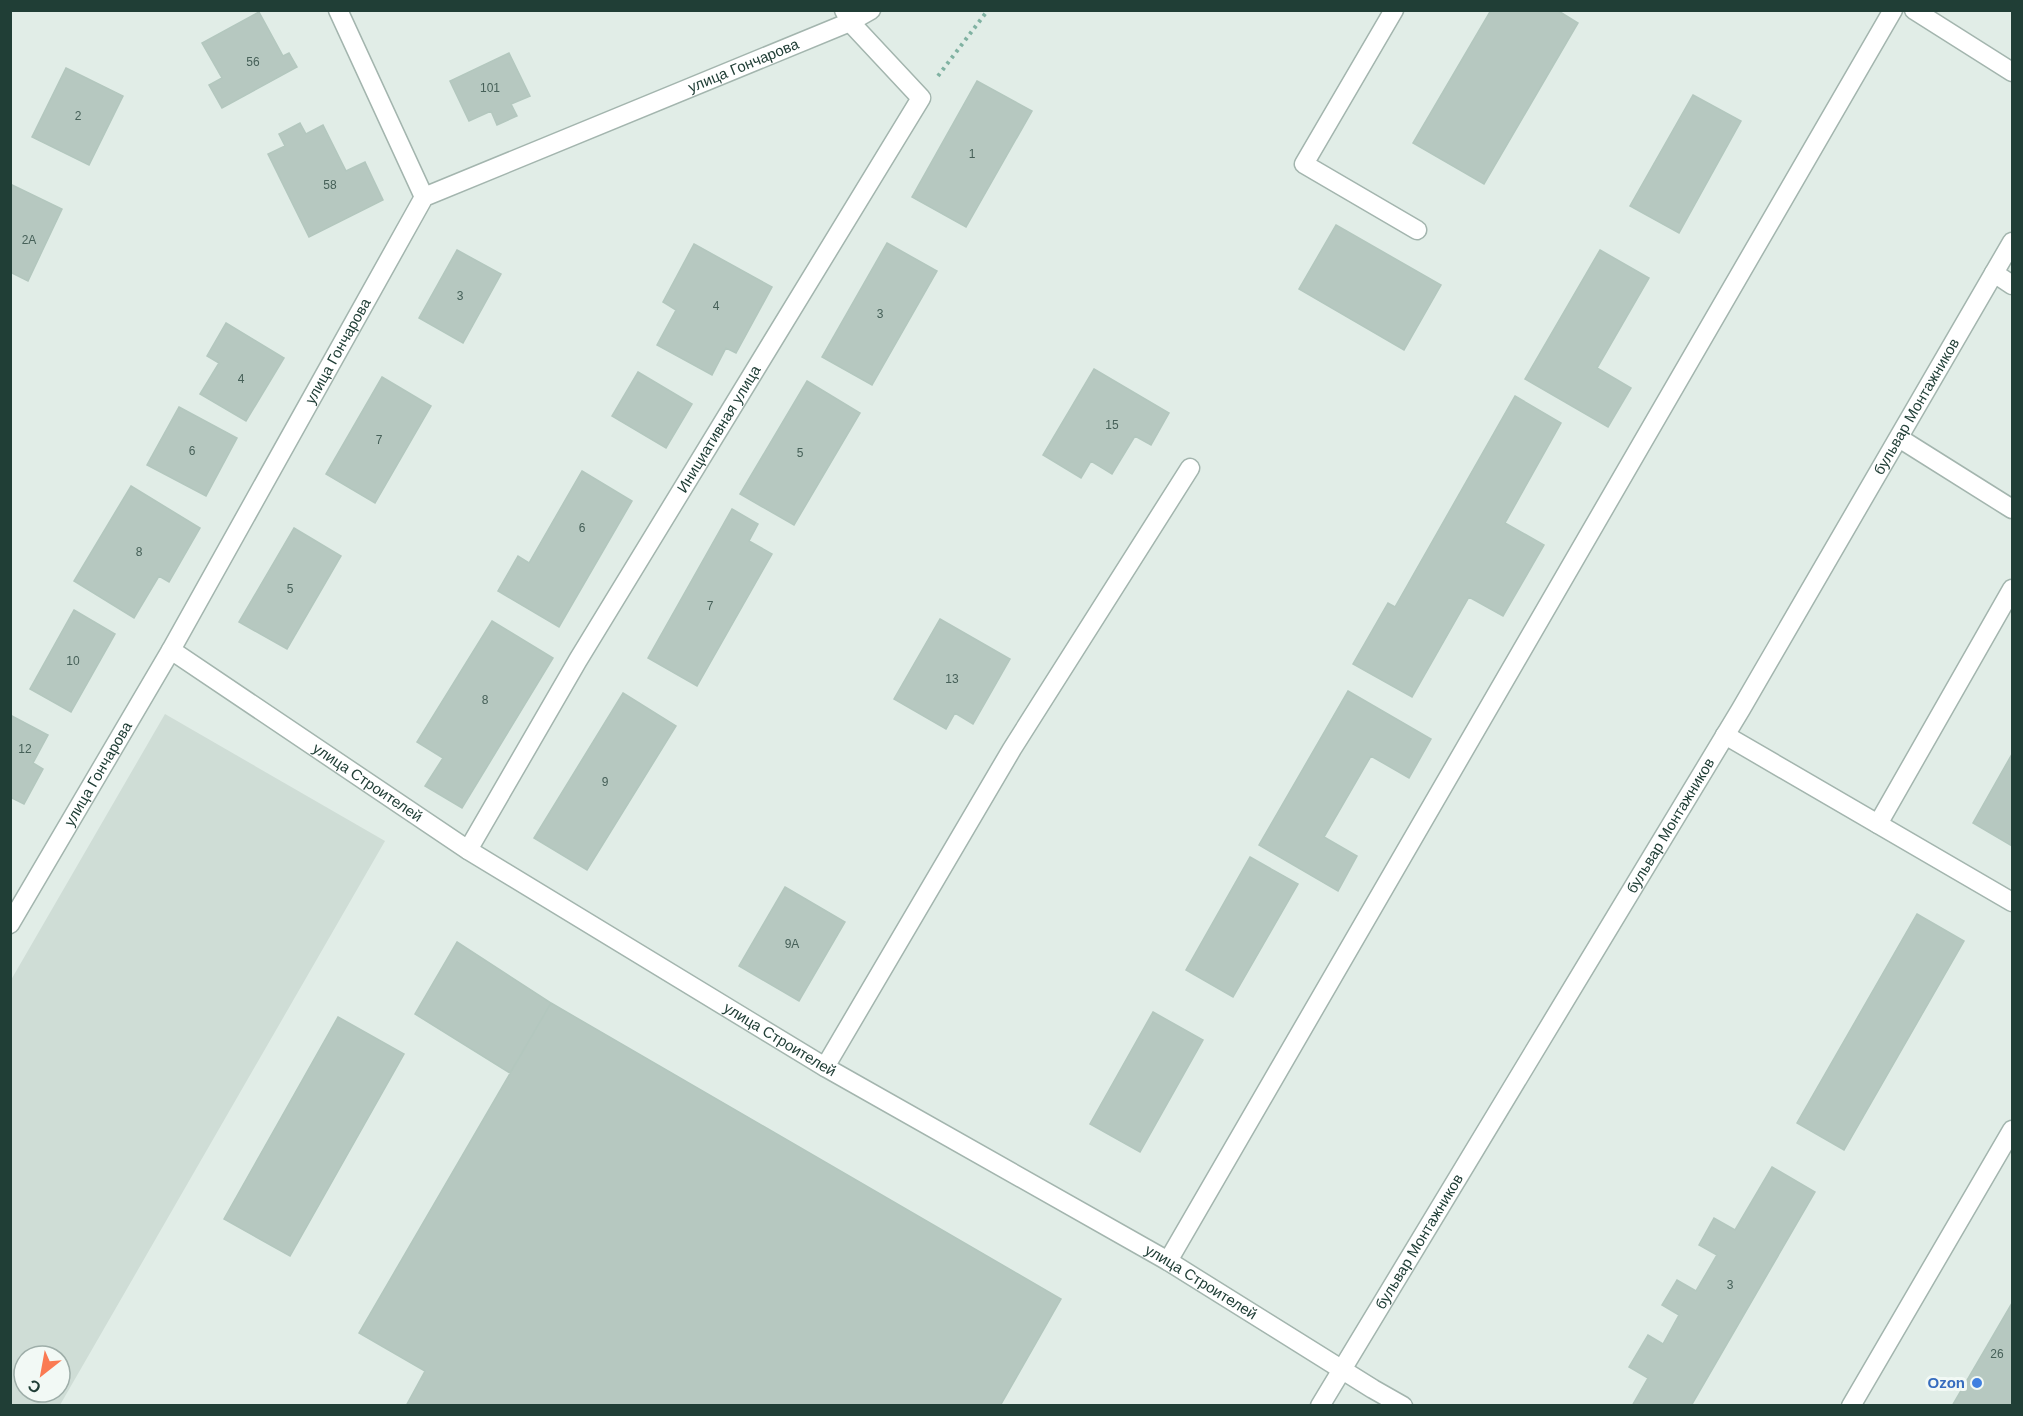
<svg xmlns="http://www.w3.org/2000/svg" width="2023" height="1416" font-family="Helvetica,sans-serif">
	<style>
		.built { fill: #cfddd6; fill-rule: evenodd }
		.building { fill: #b6c8c0; stroke: #b3c7be; stroke-width: 1.5 }
		.lines { fill: none; stroke-linecap: round; stroke-linejoin: round }
		.minor-casing { stroke: #a3b5ae; stroke-width: 21 }
		.path { stroke: #80b2a2; stroke-width: 4; stroke-dasharray: 3 4.5; stroke-linecap: butt }
		.minor { stroke: #fff; stroke-width: 18 }
		.shop-dot { fill: #3f7fe0; stroke: #f2f9f5; stroke-width: 2 }
		.labels { text-anchor: middle; stroke-width: 6; stroke-linejoin: round; paint-order: stroke }
		.number-label { font-size: 12px; fill: #466058 }
		.street-label { font-size: 15px; fill: #203e36; stroke: #f2f9f5 }
		.shop-label { font-size: 15px; font-weight: bold; fill: #366cbe; stroke: #f2f9f5; text-anchor: end }
	</style>
	<rect width="100%" height="100%" fill="#e1ede7"/>
	<path class="built" d="M165,714L385,841L60,1405H11V980ZM24,1356H60V1392H24Z"/>
	<path class="building" d="M1491,10H1557L1578,23L1484,184L1413,143Z
		M259,12L283,56L289,53L297,67L222,108L209,85L222,78L202,43Z
		M509,53L530,96L511,104L517,116L497,125L491,111L469,121L450,81Z
		M66,68L123,96L89,165L32,137Z
		M977,81L1032,111L966,227L912,197Z
		M1693,95L1741,121L1679,233L1630,206Z
		M300,123L306,134L323,125L346,171L365,162L383,200L309,237L268,154L285,146L279,134Z
		M10,184L62,209L28,281L10,272Z
		M1336,225L1441,285L1404,350L1299,289Z
		M887,243L937,271L872,385L822,357Z
		M694,244L772,287L736,353L726,348L712,375L657,345L676,310L663,302Z
		M457,250L501,274L463,343L419,318Z
		M1600,250L1649,278L1597,368L1631,388L1608,427L1525,379Z
		M226,323L284,358L246,421L200,394L219,363L207,356Z
		M1094,369L1169,413L1151,445L1135,436L1112,474L1091,461L1081,478L1043,455Z
		M638,372L692,404L666,448L612,416Z
		M382,377L431,406L375,503L326,474Z
		M807,381L860,413L794,525L740,494Z
		M1515,396L1561,423L1505,523L1544,545L1503,616L1469,597L1412,697L1353,664L1388,603L1395,607Z
		M179,407L237,438L206,496L147,465Z
		M582,471L632,501L559,627L498,591L518,556L529,563Z
		M131,486L200,528L169,582L159,576L134,618L74,581Z
		M732,509L758,524L749,541L772,554L697,686L648,658Z
		M294,528L341,556L287,649L239,622Z
		M74,610L115,634L71,712L30,689Z
		M940,619L1010,659L973,724L955,713L946,729L894,699Z
		M492,621L553,658L462,808L425,786L443,758L417,742Z
		M1348,691L1431,739L1409,778L1371,756L1324,837L1357,856L1338,891L1259,845Z
		M623,693L676,726L587,870L534,838Z
		M10,715L48,735L33,763L43,769L24,804L10,797Z
		M2012,754V846L1973,823Z
		M1250,857L1298,884L1233,997L1186,970Z
		M785,887L845,922L799,1001L739,966Z
		M1917,914L1964,941L1844,1150L1797,1123Z
		M457,942L551,1003L510,1073L415,1014Z
		M551,1003L1061,1299L1000,1406H406L425,1371L359,1333Z
		M1153,1012L1203,1040L1140,1152L1090,1124Z
		M338,1017L404,1054L290,1256L224,1219Z
		M1772,1167L1815,1192L1691,1406H1632L1648,1378L1629,1367L1648,1335L1663,1344L1679,1315L1662,1305L1677,1280L1696,1291L1717,1255L1699,1245L1714,1218L1735,1230Z
		M2012,1303V1406H1952Z"/>
	<g class="lines">
		<g class="minor-casing">
			<g id="minor">
				<path d="M338,10L424,197"/>
				<path d="M1394,10L1304,164L1417,230"/>
				<path d="M1914,10L2012,72"/>
				<path d="M1994,273L2012,285"/>
				<path d="M1899,438L2012,509"/>
				<path id="s1" d="M171,650L468,850L825,1067L1168,1261L1373,1389L1403,1406"/>
				<path d="M1725,735L2012,902"/>
				<path d="M1878,824L2012,589"/>
				<path id="s2" d="M468,850L578,660L921,98L850,22L844,10"/>
				<path id="s3" d="M10,924L171,650L424,197L850,22L871,10"/>
				<path d="M825,1067L1012,749L1190,468"/>
				<path d="M1168,1261L1893,10"/>
				<path id="s4" d="M1320,1406L1741,709L2012,242"/>
				<path d="M1851,1406L2012,1130"/>
			</g>
		</g>
		<path class="path" d="M938,76L988,10"/>
		<use href="#minor" class="minor"/>
	</g>
	<circle class="shop-dot" cx="1977" cy="1383" r="6"/>
	<g class="labels">
		<g class="number-label">
			<text x="253" y="66">56</text>
			<text x="490" y="92">101</text>
			<text x="78" y="120">2</text>
			<text x="972" y="158">1</text>
			<text x="330" y="189">58</text>
			<text x="29" y="244">2А</text>
			<text x="460" y="300">3</text>
			<text x="716" y="310">4</text>
			<text x="880" y="318">3</text>
			<text x="241" y="383">4</text>
			<text x="1112" y="429">15</text>
			<text x="379" y="444">7</text>
			<text x="192" y="455">6</text>
			<text x="800" y="457">5</text>
			<text x="582" y="532">6</text>
			<text x="139" y="556">8</text>
			<text x="290" y="593">5</text>
			<text x="710" y="610">7</text>
			<text x="73" y="665">10</text>
			<text x="952" y="683">13</text>
			<text x="485" y="704">8</text>
			<text x="25" y="753">12</text>
			<text x="605" y="786">9</text>
			<text x="792" y="948">9А</text>
			<text x="1730" y="1289">3</text>
			<text x="1997" y="1358">26</text>
		</g>
		<g class="street-label">
			<text dy="5" stroke="none"><textPath href="#s3" startOffset="1182">улица Гончарова</textPath></text>
			<text dy="5" stroke="none"><textPath href="#s3" startOffset="660">улица Гончарова</textPath></text>
			<text dy="5" stroke="none"><textPath href="#s4" startOffset="1164">бульвар Монтажников</textPath></text>
			<text dy="5" stroke="none"><textPath href="#s2" startOffset="490">Инициативная улица</textPath></text>
			<text dy="5" stroke="none"><textPath href="#s3" startOffset="174">улица Гончарова</textPath></text>
			<text dy="5" stroke="none"><textPath href="#s1" startOffset="237">улица Строителей</textPath></text>
			<text dy="5" stroke="none"><textPath href="#s4" startOffset="678">бульвар Монтажников</textPath></text>
			<text dy="5" stroke="none"><textPath href="#s1" startOffset="723">улица Строителей</textPath></text>
			<text dy="5" stroke="none"><textPath href="#s4" startOffset="192">бульвар Монтажников</textPath></text>
			<text dy="5" stroke="none"><textPath href="#s1" startOffset="1209">улица Строителей</textPath></text>
		</g>
		<g class="shop-label">
			<text x="1965" y="1388">Ozon</text>
		</g>
	</g>
	<rect width="2023" height="1416" fill="none" stroke="#203e36" stroke-width="24"/>
	<g transform="translate(42 1374) rotate(211)"><circle r="28" fill="#f2f9f5" stroke="#9eaea9" stroke-width="1.5"/>
	<path d="M0-4.5L10 22L0 15L-10 22Z" fill="#fa7a52"/>
	<text y="-9" font-size="16" font-weight="bold" text-anchor="middle" fill="#203e36">С</text>
	</g>
</svg>
